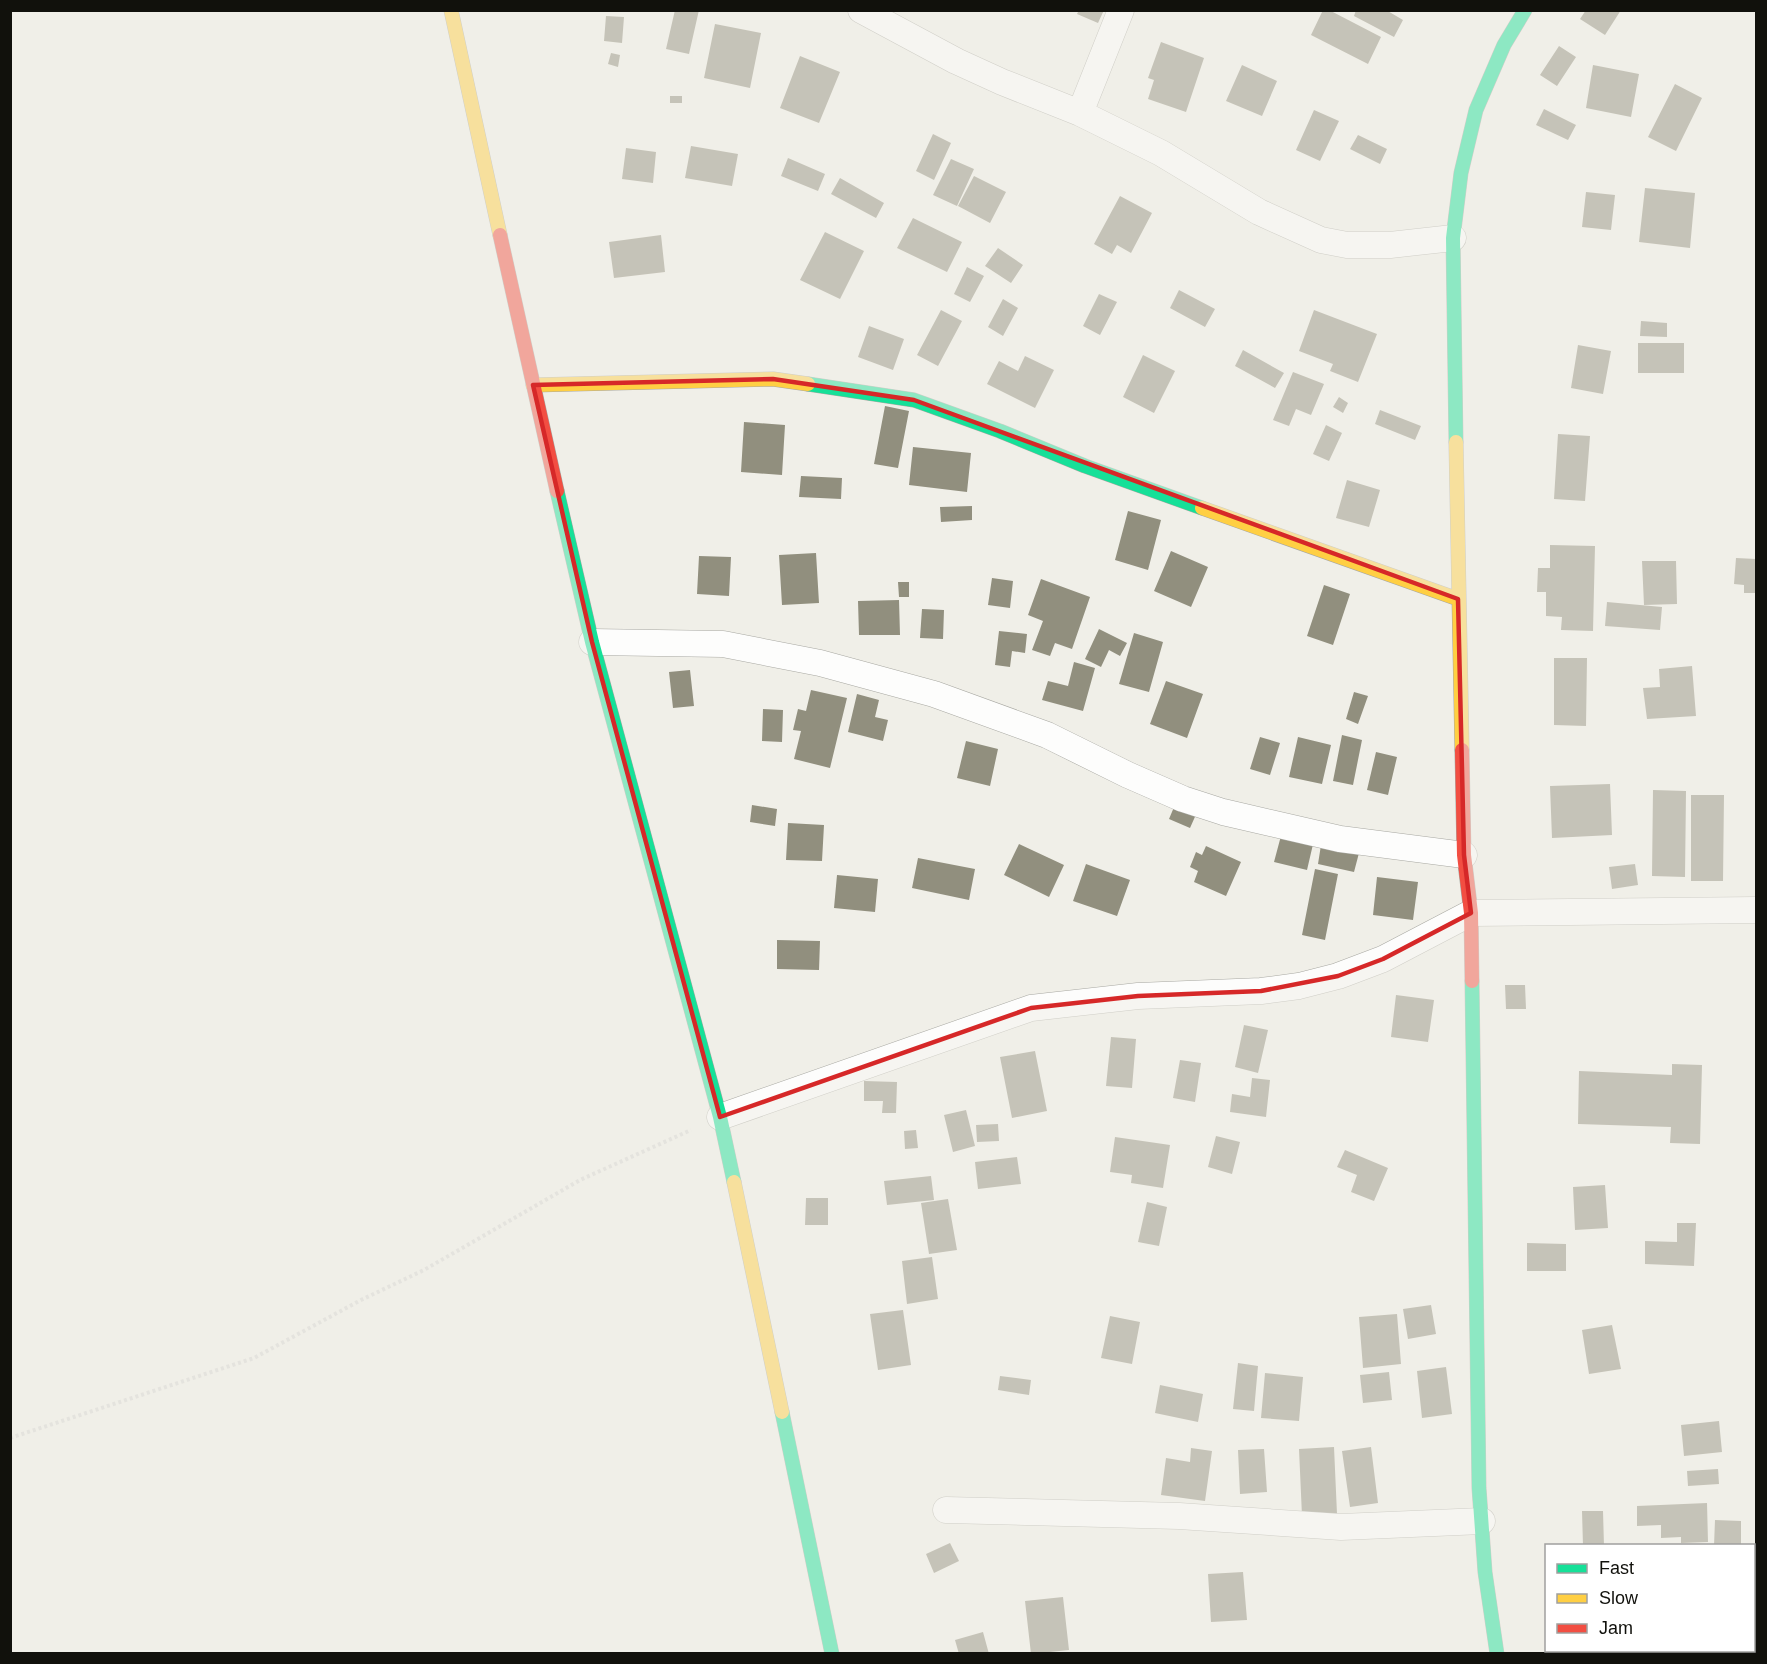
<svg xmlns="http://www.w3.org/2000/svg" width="1767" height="1664" font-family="Helvetica,sans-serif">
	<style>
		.building { fill: #918f7e }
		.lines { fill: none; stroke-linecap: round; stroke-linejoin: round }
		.street-casing { stroke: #a8a8a2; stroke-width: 27 }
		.fast-casing { stroke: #a8a8a2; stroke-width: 15 }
		.slow-casing { stroke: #a8a8a2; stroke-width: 15 }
		.jam-casing { stroke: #a8a8a2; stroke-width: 15 }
		.path { stroke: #d5d5d2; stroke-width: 4; stroke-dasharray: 3 3; stroke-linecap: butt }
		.street { stroke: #fdfdfc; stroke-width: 26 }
		.fast { stroke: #16e098; stroke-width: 14 }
		.slow { stroke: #ffcf43; stroke-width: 14 }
		.jam { stroke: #f24e42; stroke-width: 14 }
		.marked { fill: none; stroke: #d62828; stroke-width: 4.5; stroke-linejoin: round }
	</style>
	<rect width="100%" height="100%" fill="#f0efe8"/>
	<path class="building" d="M675,10H699L689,54L666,49Z
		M1079,10H1104L1098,23L1077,14Z
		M1323,10H1329L1381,37L1368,64L1311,35Z
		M1356,10H1386L1403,20L1394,37L1354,16Z
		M1586,10H1621L1605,35L1580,19Z
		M606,16L624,17L622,43L604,41Z
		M715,24L761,33L750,88L704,78Z
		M1161,42L1204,58L1186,112L1148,99L1154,80L1148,78Z
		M1559,46L1576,57L1557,86L1540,75Z
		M611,53L620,55L618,67L608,64Z
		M800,56L840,72L819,123L780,108Z
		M1242,65L1277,81L1262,116L1226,101Z
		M1593,65L1639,74L1631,117L1586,108Z
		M1675,84L1702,98L1676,151L1648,137Z
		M670,96H682V103H670Z
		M1544,109L1576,125L1568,140L1536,125Z
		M1314,110L1339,121L1320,161L1296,150Z
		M933,134L951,143L934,180L916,171Z
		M1358,135L1387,149L1380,164L1350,149Z
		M691,146L738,154L732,186L685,178Z
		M626,148L656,152L653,183L622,179Z
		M788,158L825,174L818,191L781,176Z
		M951,159L974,169L957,206L933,195Z
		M974,176L1006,192L990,223L958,206Z
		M840,178L884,203L876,218L831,194Z
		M1645,188L1695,193L1690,248L1639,242Z
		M1586,192L1615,195L1611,230L1582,227Z
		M1120,196L1152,213L1131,253L1117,245L1112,254L1094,244Z
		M913,218L962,242L947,272L897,248Z
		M825,232L864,251L840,299L800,280Z
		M661,235L665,272L614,278L609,242Z
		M998,248L1023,265L1011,283L985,266Z
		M967,267L984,276L970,302L954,294Z
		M1179,290L1215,309L1205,327L1170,308Z
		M1099,294L1117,302L1100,335L1083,326Z
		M1003,299L1018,308L1003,336L988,327Z
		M941,310L962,321L938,366L917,355Z
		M1314,310L1377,334L1358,382L1330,371L1333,364L1299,351Z
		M1641,321L1667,323V337L1640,336Z
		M869,326L904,339L893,370L858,357Z
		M1638,343H1684V373H1638Z
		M1578,345L1611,351L1603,394L1571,388Z
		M1243,350L1284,373L1275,388L1235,366Z
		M1143,355L1175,371L1154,413L1123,397Z
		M1025,356L1054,370L1035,408L987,384L999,361L1018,371Z
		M1293,372L1324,384L1311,415L1296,409L1289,426L1273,420Z
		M1339,397L1348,403L1343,413L1333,407Z
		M885,406L909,411L898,468L874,464Z
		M1380,410L1421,426L1415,440L1375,424Z
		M744,422L785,425L782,475L741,472Z
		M1326,425L1342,433L1329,461L1313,454Z
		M1558,434L1590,436L1585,501L1554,499Z
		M913,447L971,453L967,492L909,485Z
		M801,476L842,478L841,499L799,497Z
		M1347,480L1380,490L1369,527L1336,518Z
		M972,506V520L941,522L940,507Z
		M1128,511L1161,520L1148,570L1115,560Z
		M1550,545L1595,546L1593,631L1561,630L1562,617L1546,616V592H1537L1538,568H1550Z
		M1171,551L1208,567L1191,607L1154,591Z
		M816,553L819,603L782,605L779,555Z
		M699,556L731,557L729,596L697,594Z
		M1736,558L1756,559V593H1744V585L1734,584Z
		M1642,561H1676L1677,604L1644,605Z
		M992,578L1013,581L1010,608L988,605Z
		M1041,579L1090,597L1072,649L1055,643L1050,656L1032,650L1043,621L1028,615Z
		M898,582H909V597H899Z
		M1324,585L1350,594L1333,645L1307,636Z
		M899,600L900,635H859L858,601Z
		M1607,602L1662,607L1660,630L1605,626Z
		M922,609L944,610L943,639L920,638Z
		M1099,629L1127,643L1120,656L1109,650L1101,667L1085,659Z
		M999,631L1027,634L1025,653L1012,651L1010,667L995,665Z
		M1134,633L1163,642L1149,692L1119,684Z
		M1554,658H1587L1586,726L1554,725Z
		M1074,662L1095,668L1083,711L1042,700L1048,681L1068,686Z
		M1692,666L1696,716L1647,719L1643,688L1660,687L1659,669Z
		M690,670L694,706L673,708L669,672Z
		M1166,681L1203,694L1187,738L1150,724Z
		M811,690L847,698L830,768L794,759L801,731L793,730L798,709L806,711Z
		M1354,692L1368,696L1358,724L1346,719Z
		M857,694L879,700L875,717L888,720L883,741L848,732Z
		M763,709L783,710L782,742L762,741Z
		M1342,735L1362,740L1353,785L1333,781Z
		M1260,737L1280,743L1270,775L1250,769Z
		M1298,737L1331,745L1322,784L1289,777Z
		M966,741L998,749L990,786L957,778Z
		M1376,752L1397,757L1388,795L1367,790Z
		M1610,784L1612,835L1552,838L1550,786Z
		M1653,790L1686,791L1685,877L1652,876Z
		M1691,795H1724L1723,881H1691Z
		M1177,800L1198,810L1190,828L1169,819Z
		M752,805L777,809L775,826L750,822Z
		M788,823L824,825L822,861L786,860Z
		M1282,832L1314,840L1307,870L1274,862Z
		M1019,844L1064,865L1049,897L1004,875Z
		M1321,845L1359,853L1354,872L1318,864Z
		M1206,846L1241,862L1226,896L1194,882L1198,871L1190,867L1196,852L1202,855Z
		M918,858L975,869L969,900L912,888Z
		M1086,864L1130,880L1117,916L1073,901Z
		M1635,864L1638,885L1612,889L1609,867Z
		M1315,869L1338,874L1325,940L1302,935Z
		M837,875L878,879L875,912L834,908Z
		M1377,877L1418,882L1413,920L1373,915Z
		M777,940L820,941L819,970L777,969Z
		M1505,985H1525L1526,1009H1506Z
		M1396,995L1434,1000L1428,1042L1391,1037Z
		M1244,1025L1268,1030L1258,1073L1235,1067Z
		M1111,1037L1136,1039L1132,1088L1106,1086Z
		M1035,1051L1047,1111L1012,1118L1000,1057Z
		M1180,1060L1201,1063L1195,1102L1173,1098Z
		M1672,1064L1702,1065L1700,1144L1670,1143L1671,1127L1578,1124L1579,1071L1672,1075Z
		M1252,1078L1270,1080L1266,1117L1230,1112L1232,1094L1250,1097Z
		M864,1081L897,1082L896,1113H882L883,1101H864Z
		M966,1110L975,1146L953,1152L944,1115Z
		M998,1124L999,1141L977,1142L976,1125Z
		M916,1130L918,1148L905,1149L904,1131Z
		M1216,1136L1240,1142L1232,1174L1208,1167Z
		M1115,1137L1170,1145L1163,1188L1131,1183L1132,1175L1110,1172Z
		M1345,1150L1388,1168L1374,1201L1351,1192L1357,1175L1337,1167Z
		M1017,1157L1021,1184L978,1189L975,1162Z
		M931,1176L934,1200L887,1205L884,1181Z
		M1605,1185L1608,1228L1575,1230L1573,1187Z
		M806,1198H828V1225H805Z
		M948,1199L957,1250L929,1254L921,1203Z
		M1147,1202L1167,1207L1159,1246L1138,1242Z
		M1677,1223H1696L1694,1266L1645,1264V1241L1677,1242Z
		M1527,1243L1566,1244V1271H1527Z
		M932,1257L938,1299L907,1304L902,1261Z
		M1431,1305L1436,1334L1408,1339L1403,1309Z
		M903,1310L911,1365L878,1370L870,1314Z
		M1397,1314L1401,1364L1363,1368L1359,1317Z
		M1110,1316L1140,1322L1132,1364L1101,1358Z
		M1612,1325L1621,1369L1589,1374L1582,1330Z
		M1238,1363L1258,1366L1254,1411L1233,1409Z
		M1446,1367L1452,1414L1422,1418L1417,1371Z
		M1389,1372L1392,1400L1363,1403L1360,1375Z
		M1265,1373L1303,1377L1299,1421L1261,1418Z
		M1000,1376L1031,1380L1029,1395L998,1390Z
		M1160,1385L1203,1394L1198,1422L1155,1413Z
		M1719,1421L1722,1452L1684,1456L1681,1425Z
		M1334,1447L1337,1514L1302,1516L1299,1449Z
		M1371,1447L1378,1503L1350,1507L1342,1451Z
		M1191,1448L1212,1451L1205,1501L1161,1495L1166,1458L1190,1462Z
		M1264,1449L1267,1492L1240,1494L1238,1450Z
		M1718,1469L1719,1484L1688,1486L1687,1471Z
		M1707,1503L1708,1542L1681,1543V1537L1661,1538V1525L1637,1526V1506Z
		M1582,1511H1603L1604,1546H1583Z
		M1715,1520L1741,1521V1546H1714Z
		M950,1543L959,1561L934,1573L926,1554Z
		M1243,1572L1247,1620L1211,1622L1208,1574Z
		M1063,1597L1069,1650L1031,1654L1025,1601Z
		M983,1632L989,1654H959L955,1640Z"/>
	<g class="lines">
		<g class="street-casing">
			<path id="street" d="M861,10L956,61L1002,82L1080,113L1161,153L1259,212L1321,240L1347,245H1390L1453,238
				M1080,113L1121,10
				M592,642L723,644L820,663L934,694L1047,735L1128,775L1183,799L1223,812L1340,839L1464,855
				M720,1117L1031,1008L1138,996L1261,991L1299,986L1338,976L1383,959L1471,913L1756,910
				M946,1510L1179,1516L1341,1527L1482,1521"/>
		</g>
		<g class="fast-casing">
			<path id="fast" d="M808,384L914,400L1000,431L1085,466L1202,508
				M1456,442L1453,238L1461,173L1476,110L1504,45L1525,10
				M557,491L592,642L720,1117L734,1182
				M1472,981L1479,1488L1485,1572L1497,1654
				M782,1412L832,1654"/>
		</g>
		<g class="slow-casing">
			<path id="slow" d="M451,10L500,235
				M533,385L773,379L808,384
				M1456,442L1462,750
				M1202,508L1458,599
				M734,1182L782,1412"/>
		</g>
		<g class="jam-casing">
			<path id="jam" d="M500,235L557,491
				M1462,750L1464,855L1471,913L1472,981"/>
		</g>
		<path class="path" d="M10,1438L254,1358L361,1300L424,1270L580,1180L691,1130"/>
		<use href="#street" class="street"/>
		<use href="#fast" class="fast"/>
		<use href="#slow" class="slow"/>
		<use href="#jam" class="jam"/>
	</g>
	<path d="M0 0H1767V1664H0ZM773,379L914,400L1458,599L1464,855L1471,913L1383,959L1338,976L1261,991L1138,996L1031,1008L720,1117L592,642L533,385Z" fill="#f0efe8" fill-opacity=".55" fill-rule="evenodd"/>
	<path class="marked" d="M773,379L914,400L1458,599L1464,855L1471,913L1383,959L1338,976L1261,991L1138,996L1031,1008L720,1117L592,642L533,385Z"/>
	<rect width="1767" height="1664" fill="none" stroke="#11110c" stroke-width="24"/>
	<rect x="1545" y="1544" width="210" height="108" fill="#ffffff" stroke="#a0a09e" stroke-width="1.5"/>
	<rect x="1557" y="1564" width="30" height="9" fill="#16e098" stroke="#a0a09e" stroke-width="1.5"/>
	<text x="1599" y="1574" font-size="18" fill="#11110c">Fast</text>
	<rect x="1557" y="1594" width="30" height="9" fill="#ffcf43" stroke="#a0a09e" stroke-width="1.5"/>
	<text x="1599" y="1604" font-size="18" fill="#11110c">Slow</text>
	<rect x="1557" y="1624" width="30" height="9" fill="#f24e42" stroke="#a0a09e" stroke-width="1.5"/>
	<text x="1599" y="1634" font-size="18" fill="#11110c">Jam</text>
</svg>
